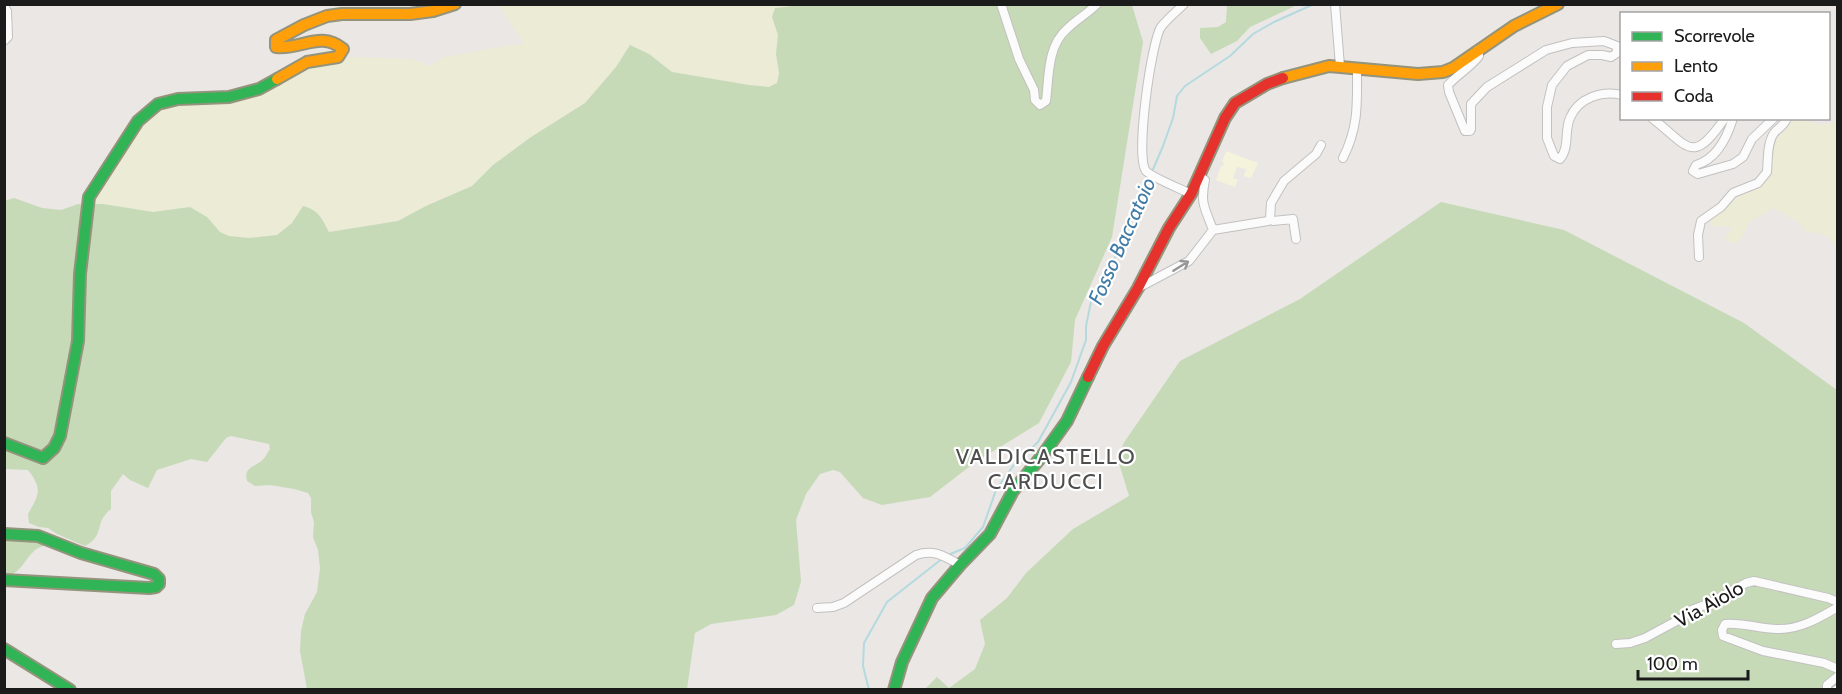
<svg xmlns="http://www.w3.org/2000/svg" width="1842" height="694" font-family="Cabin,sans-serif">
	<style>
		.education { fill: #f6f3dd }
		.farmland { fill: #ecebd5 }
		.forest { fill: #c6dab7 }
		.lines { fill: none; stroke-linecap: round; stroke-linejoin: round }
		.stream { stroke: #b4dae0; stroke-width: 2 }
		.street-casing { stroke: #c2c1c0; stroke-width: 10 }
		.fast-casing { stroke: #94937c; stroke-width: 14 }
		.slow-casing { stroke: #94937c; stroke-width: 14 }
		.jam-casing { stroke: #94937c; stroke-width: 14 }
		.street { stroke: #fcfbfb; stroke-width: 8 }
		.fast { stroke: #30b455; stroke-width: 10 }
		.slow { stroke: #ff9f0a; stroke-width: 10 }
		.jam { stroke: #e5322d; stroke-width: 10 }
		.oneway { stroke: #979696 }
		.labels { text-anchor: middle; stroke-width: 4.5; stroke-linejoin: round; paint-order: stroke }
		.street-label { font-size: 20px; fill: #1b1b1b; stroke: #fff }
		.water-label { font-size: 21px; font-style: italic; fill: #417ca7; stroke: #fff }
		.quarter-label { font-size: 22px; letter-spacing: 1.5px; fill: #4e4e4e; stroke: #fff }
	</style>
	<rect width="100%" height="100%" fill="#eae7e4"/>
	<path class="education" d="M1226,151L1258,163L1251,178L1244,176L1246,169L1237,167L1233,178L1238,180L1235,187L1216,180L1221,166H1223L1224,163L1222,162Z"/>
	<path class="farmland" d="M498,5H812L772,17L778,35L776,54L779,73L778,83L769,87L749,85L672,72L649,54L630,45L616,67L585,103L531,137L493,165L472,186L426,206L398,221L329,232L320,215L304,206L292,223L277,235L249,238L229,236L220,232L207,217L190,207L153,212L103,204H91L112,169L142,124L157,111L180,105L222,104L248,99L266,92L311,65L334,64L352,57L413,59L430,66L434,64L441,58L510,45L524,44Z
		M1792,119H1799L1822,125L1837,121V243L1835,244L1829,238L1821,233L1806,232L1799,223L1774,208L1749,222L1744,234L1738,243L1727,242L1725,236L1731,230L1730,226H1712L1710,220L1724,211L1736,198L1761,187L1770,176L1771,158L1776,138L1788,128Z"/>
	<path class="forest" d="M812,4L1132,5L1143,42L1112,237L1075,320L1071,362L1039,423L974,463L930,497L882,505L863,498L840,472L833,470L820,474L806,494L796,520L801,582L794,605L776,615L711,624L695,633L687,689H307L300,651L301,631L305,614L317,592L320,568L318,550L313,537L314,522L311,512V498L308,493L294,489L270,485L255,486L247,481C244,468 252,468 260,462C265,459 267,453 270,449L269,444L231,436L226,438L207,462L191,459L157,470L148,488L130,480L123,474L111,491V509C93,523 106,535 85,546L57,534L48,528L39,527L29,523L28,514C39,495 43,489 28,470L5,469L4,201L14,198L42,208L61,210L78,204H103L153,212L190,207L207,217L220,232L229,236L249,238L277,235L292,223L303,206C319,210 322,219 329,232L398,221L426,206L472,186L493,165L531,137L585,103L616,67L630,45L649,54L672,72L749,85L769,87L777,83L779,73L776,54L778,35L772,17L775,8Z
		M1227,5V4L1297,5L1250,27L1237,41L1211,54L1200,38V28L1218,27L1226,22Z
		M1441,202L1564,230L1744,323L1837,390V689L924,690L937,677L949,688L975,669L985,644L980,620L1007,598L1026,573L1073,529L1129,496L1119,463L1123,444L1180,361L1300,299Z
		M4,539C21,544 32,536 50,543C45,546 39,547 35,550C24,560 21,574 5,576Z"/>
	<g class="lines">
		<path class="stream" d="M948,555L965,548L983,527L996,490L1013,466L1038,442L1071,382L1086,340V326L1092,297L1116,256L1163,146L1173,118L1177,96L1185,86L1230,56L1253,34L1274,22L1314,4
			M869,690L863,666L864,643L887,602L943,558"/>
		<g class="street-casing">
			<path id="street" d="M1001,4L1019,59L1034,90L1035,100L1040,105L1046,101C1049,78 1047,46 1067,29C1076,20 1087,14 1097,4
				M1184,4C1177,11 1167,19 1161,27C1151,43 1135,157 1146,171C1153,178 1181,189 1191,194
				M1335,4L1340,66
				M4,6L7,11L8,37L4,41
				M1478,50L1479,56C1471,67 1458,74 1448,85L1449,92L1465,131H1470L1471,129V104L1487,87L1546,50L1572,43L1604,41L1617,46V53L1611,57L1602,55H1588L1567,66L1552,85L1547,107V138L1554,156L1560,159C1570,147 1564,131 1570,118C1578,98 1602,90 1622,95
				M1652,118C1689,147 1692,166 1725,118
				M1733,118C1727,138 1717,159 1696,165L1693,171L1698,174L1733,164L1743,157L1752,139L1774,118
				M1343,158C1359,126 1357,103 1357,69
				M1200,176L1205,180C1200,204 1205,208 1213,230
				M1270,219L1273,221L1293,219L1296,239
				M1699,257L1698,235L1701,221L1721,207L1733,193L1758,183L1767,172C1768,160 1767,143 1774,133C1779,127 1784,126 1787,118
				M1140,287L1189,261L1213,230L1268,221L1270,219L1271,203L1284,181L1316,154L1321,145
				M1838,607C1819,618 1799,630 1777,629C1759,629 1743,622 1725,624L1722,630L1723,636L1763,651L1824,663L1838,669
				M817,608L833,607L844,603L916,555C934,549 944,556 960,565
				M1616,644L1630,643L1645,638L1682,618L1689,611L1710,603L1746,583L1754,581L1828,598L1838,602
				M1827,690V685L1838,676
				M1836,690L1838,689"/>
		</g>
		<g class="fast-casing">
			<path id="fast" d="M4,443L43,458L54,448L60,436L78,341L80,274L89,197L138,121L158,104L178,99L229,97L259,89L277,79
				M4,534L38,536L81,553L154,574L159,579V584L156,587L149,588L4,580
				M4,649L70,690
				M894,690L902,662L932,598L960,565L990,534L1013,491L1042,456L1067,421L1088,377"/>
		</g>
		<g class="slow-casing">
			<path id="slow" d="M1283,78L1329,66L1418,74L1443,72L1453,68L1514,26L1558,4
				M277,79L307,62L338,57L343,49C320,30 302,50 276,47V40L304,25L327,16L342,14H410L433,11L455,4"/>
		</g>
		<g class="jam-casing">
			<path id="jam" d="M1088,377L1103,346L1138,288L1169,228L1191,194L1225,118L1235,103L1267,84L1283,78"/>
		</g>
		<use href="#street" class="street"/>
		<use href="#fast" class="fast"/>
		<use href="#slow" class="slow"/>
		<use href="#jam" class="jam"/>
	</g>
	<defs><path id="oneway-shaft" d="M-6 0H5M1.5-3L5.5 0L1.5 3" fill="none" stroke-width="1.6" stroke-linecap="round" stroke-linejoin="round" transform="scale(1.5)"/></defs>
	<use class="oneway" href="#oneway-shaft" transform="translate(1181 266) rotate(-32)"/>
	<g class="labels">
		<g class="street-label">
			<text transform="translate(1709 604) rotate(-29)" y="7">Via Aiolo</text>
		</g>
		<g class="water-label">
			<text transform="translate(1122 241) rotate(-66)" y="7">Fosso Baccatoio</text>
		</g>
		<g class="quarter-label">
			<text x="1046" y="464">VALDICASTELLO<tspan x="1046" dy="25">CARDUCCI</tspan></text>
		</g>
	</g>
	<rect width="1842" height="694" fill="none" stroke="#1b1b1b" stroke-width="12"/>
	<rect x="1620" y="12" width="210" height="108" fill="#ffffff" stroke="#a4a4a4" stroke-width="1.5"/>
	<rect x="1632" y="32" width="30" height="9" fill="#30b455" stroke="#a4a4a4" stroke-width="1.5"/>
	<text x="1674" y="42" font-size="18" fill="#1b1b1b">Scorrevole</text>
	<rect x="1632" y="62" width="30" height="9" fill="#ff9f0a" stroke="#a4a4a4" stroke-width="1.5"/>
	<text x="1674" y="72" font-size="18" fill="#1b1b1b">Lento</text>
	<rect x="1632" y="92" width="30" height="9" fill="#e5322d" stroke="#a4a4a4" stroke-width="1.5"/>
	<text x="1674" y="102" font-size="18" fill="#1b1b1b">Coda</text>
	<path d="M1638 670v9h110v-9" fill="none" stroke="#1b1b1b" stroke-width="3"/>
	<text x="1647" y="670" font-size="18" fill="#1b1b1b" stroke="#ffffff" stroke-width="4.5" paint-order="stroke">100 m</text>
</svg>
